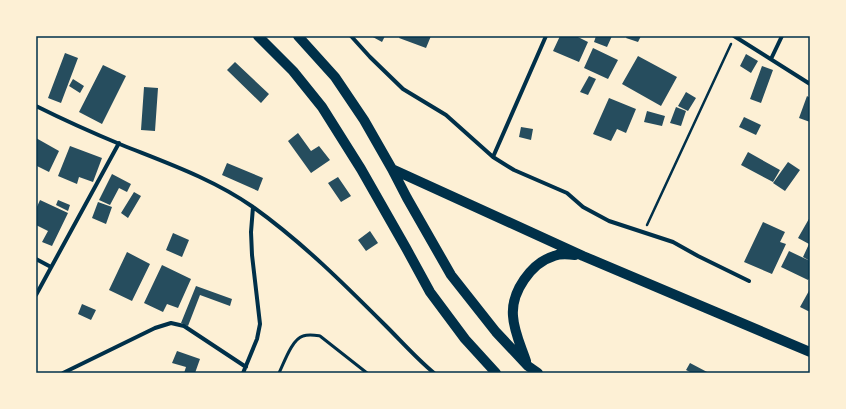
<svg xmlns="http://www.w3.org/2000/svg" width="846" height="409" font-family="Inter,sans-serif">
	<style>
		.building { fill: #264d5e }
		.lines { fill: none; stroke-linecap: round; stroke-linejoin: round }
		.path { stroke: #003049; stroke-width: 2.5 }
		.service { stroke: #003049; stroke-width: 3 }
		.minor { stroke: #003049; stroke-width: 4 }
		.primary { stroke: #003049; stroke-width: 10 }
		.neatline { fill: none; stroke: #003049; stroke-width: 1.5 }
	</style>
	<rect width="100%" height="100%" fill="#fdf0d5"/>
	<path class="building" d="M371,36H385L382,42Z
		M400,36H431L426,48L399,38Z
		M560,36H576L588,42L579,62L553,51Z
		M596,36H612L607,47L594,42Z
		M627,36H641L638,42L626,38Z
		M593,48L618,60L608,79L584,68Z
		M65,53L78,58L61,103L48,98Z
		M746,54L758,61L751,73L740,66Z
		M638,56L677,77L661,106L622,84Z
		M235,62L269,94L261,103L227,70Z
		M103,65L126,76L102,124L79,112Z
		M762,66L773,70L761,103L750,99Z
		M589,76L596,79L588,95L580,92Z
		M73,79L84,86L80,93L69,86Z
		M144,87L158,88L155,131L141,130Z
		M686,92L696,98L688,111L678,106Z
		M807,96L810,98V122L799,118Z
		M609,98L636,109L626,133L617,129L611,141L593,134Z
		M676,107L686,111L681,126L670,123Z
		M647,111L665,116L662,126L644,122Z
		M744,117L761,125L756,135L739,127Z
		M521,127L533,129L531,140L519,137Z
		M298,133L311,151L319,146L330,160L311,173L288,141Z
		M36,138L59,151L49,172L37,166L36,169Z
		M70,146L102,158L93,182L79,177L77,184L58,176Z
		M748,152L780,170L773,182L741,165Z
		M788,162L800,170L785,191L773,183Z
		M227,163L263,178L258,191L222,175Z
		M112,174L131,184L127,192L119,188L110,205L99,200Z
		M338,177L351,196L341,202L328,183Z
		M134,192L141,196L128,218L121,213Z
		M40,200L68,213L52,246L42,242L48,231L36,225V209Z
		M58,200L70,205L68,211L56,205Z
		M98,202L112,207L106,224L92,218Z
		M810,217V261L803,257L809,244L798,238Z
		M763,222L785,232L780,242L786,244L772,274L744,262Z
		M370,231L378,243L366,251L358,240Z
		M173,233L189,240L182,257L166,250Z
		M789,251L810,261V277L808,280L781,267Z
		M127,252L150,264L132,301L109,290Z
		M162,265L191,279L178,308L167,304L163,312L144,303Z
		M196,286L232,299L230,306L200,295L188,326L181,323Z
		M810,289V312L800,307Z
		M82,304L96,310L91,320L78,314Z
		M177,351L200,359L195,373H184L186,367L172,363Z
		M690,363L709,373H692L686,370Z"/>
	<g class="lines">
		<path class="path" d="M647,225L731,44"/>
		<path class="service" d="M279,373C284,363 292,339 303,336C309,334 314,335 320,336L367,373"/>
		<path class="minor" d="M351,36L370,57L403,89L446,115L493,157L514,170L567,193L583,207L609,221L673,242L698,256L749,281
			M734,36L810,84
			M771,59L782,36
			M36,106C64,120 93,133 122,145C167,163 213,179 253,207C302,242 344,284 386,326C402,342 417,359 434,373
			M493,157L546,36
			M36,259L51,267
			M36,295L119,143
			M63,373L155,328L171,323L184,326L246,367
			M243,373L257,339L260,324L252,255L251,232L253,207"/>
		<path class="primary" d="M258,36L293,71L322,107L361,169L406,248L430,292L465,339L496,373
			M298,36L335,77L364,120L392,169L407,198L451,275L496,332L528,366L538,373
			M392,169L583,256L810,352
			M526,361C521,346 514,332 513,316C511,292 531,263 554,256C561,253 568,254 575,255"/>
	</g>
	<rect width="846" height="409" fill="none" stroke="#fdf0d5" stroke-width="74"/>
	<rect x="37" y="37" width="772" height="335" class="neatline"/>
</svg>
